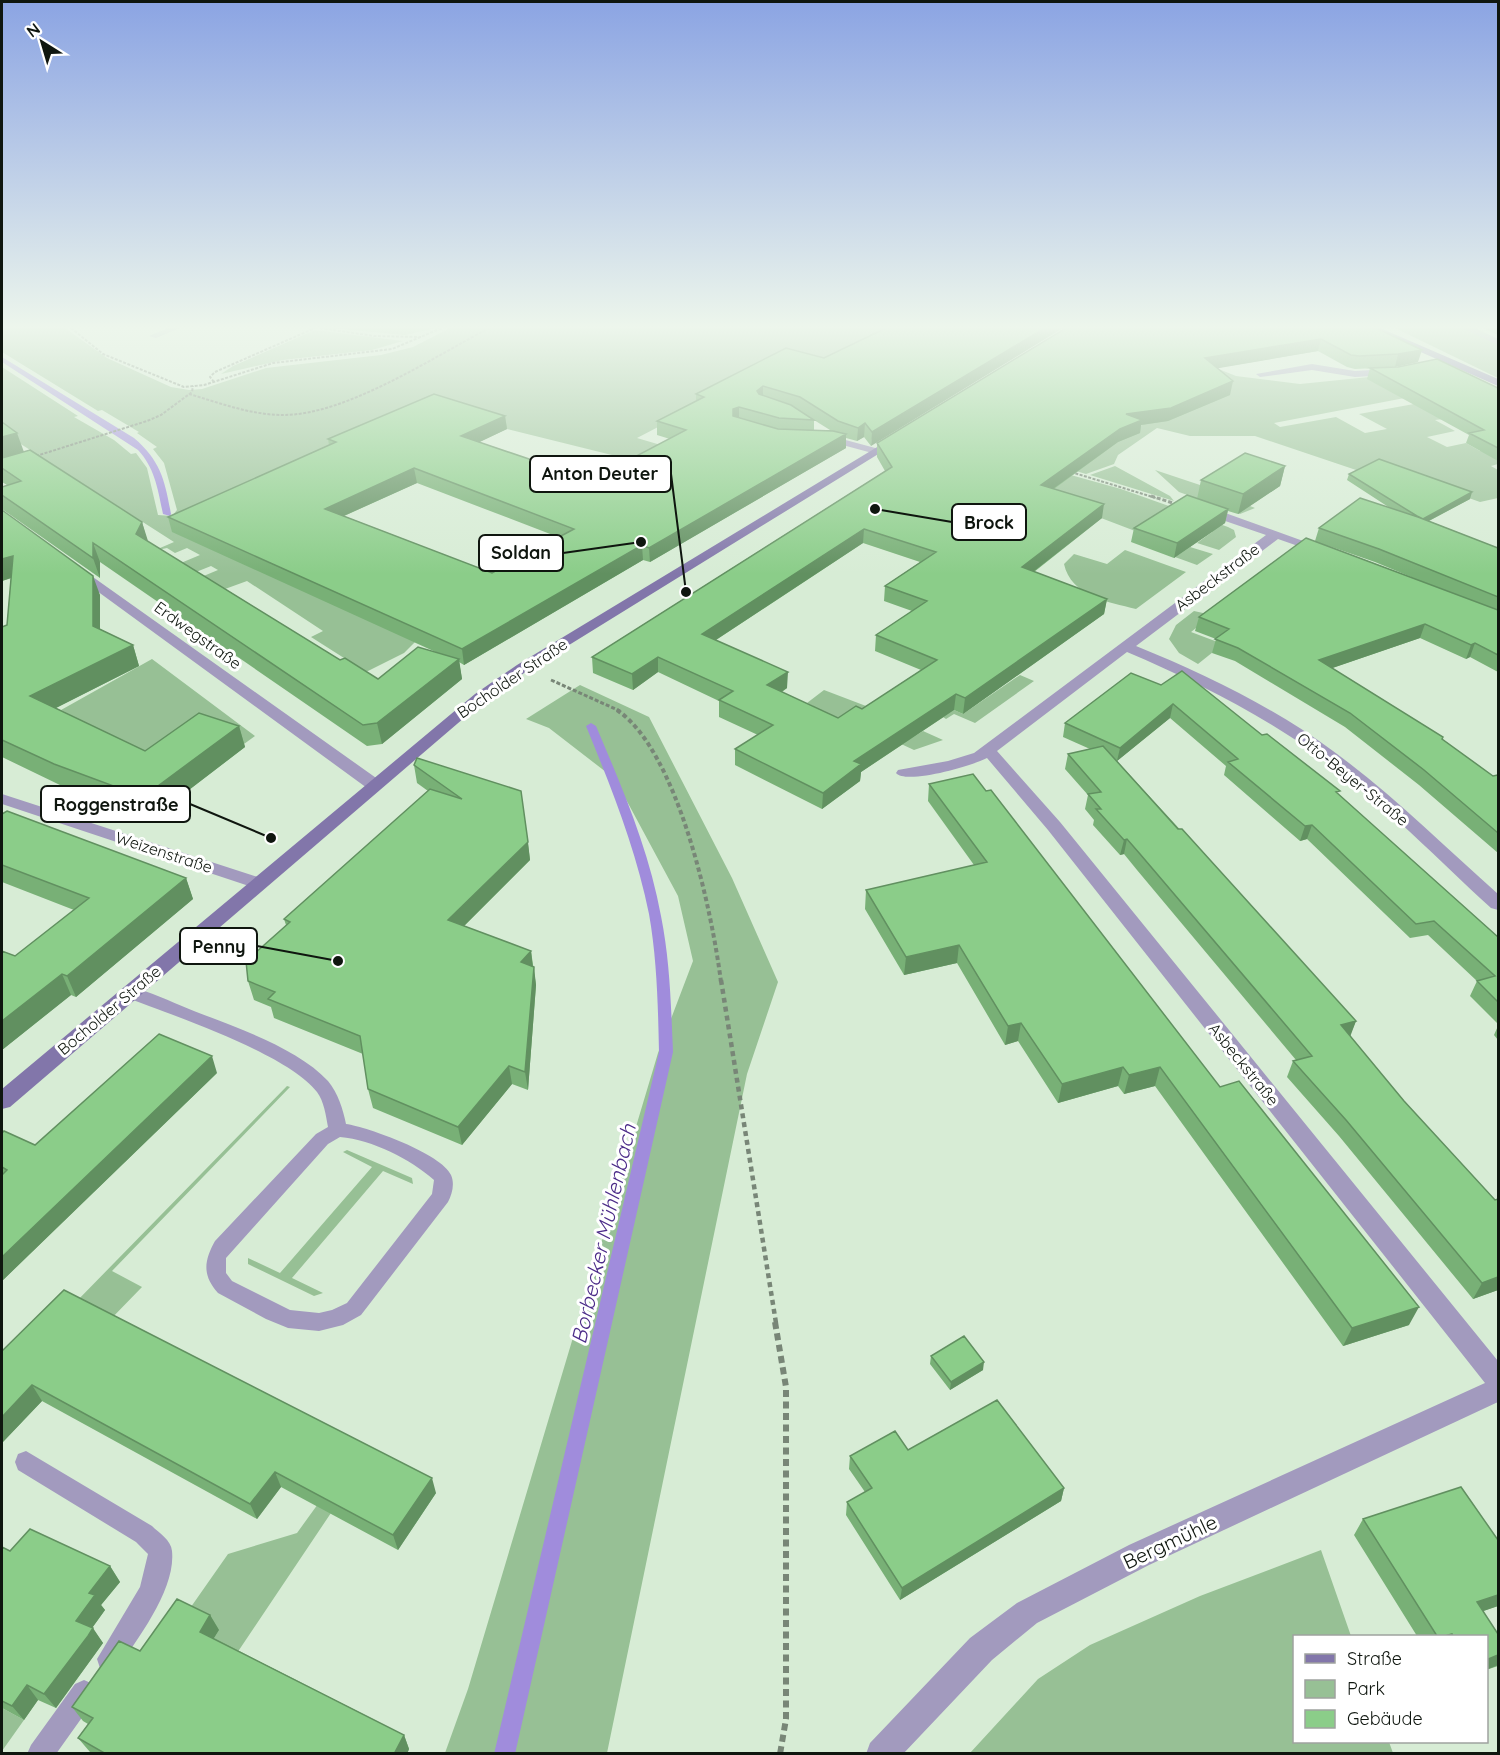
<svg xmlns="http://www.w3.org/2000/svg" width="1500" height="1755" font-family="Quicksand,sans-serif">
	<style>
		.green { fill: #97c095 }
		.lines { fill: none; stroke-linecap: round; stroke-linejoin: round }
		.stream { fill: #a08cdc; fill-rule: evenodd }
		.path-far4 { stroke: #788677; stroke-width: 2; stroke-dasharray: 3 1.5; stroke-linecap: butt }
		.path-far3 { stroke: #788677; stroke-width: 3; stroke-dasharray: 4 2; stroke-linecap: butt }
		.path-far2 { stroke: #788677; stroke-width: 4; stroke-dasharray: 4.5 3; stroke-linecap: butt }
		.path-far1 { stroke: #788677; stroke-width: 4.5; stroke-dasharray: 5 4; stroke-linecap: butt }
		.path { stroke: #788677; stroke-width: 6; stroke-dasharray: 7 4.5; stroke-linecap: butt }
		.lane { fill: #a29abe; fill-rule: evenodd }
		.street { fill: #a29abe; fill-rule: evenodd }
		.secondary { fill: #8276aa; fill-rule: evenodd }
		.wall { fill: #78b076; fill-rule: evenodd }
		.shaded-wall { fill: #619060 }
		.building { fill: #8bcd89; stroke: #619060; stroke-width: 1.5; fill-rule: evenodd }
		.labels { text-anchor: middle; stroke-width: 6; stroke-linejoin: round; paint-order: stroke }
		.street-label { font-size: 16px; fill: #0f160f; stroke: #fff }
		.near-street-label { font-size: 20px; fill: #0f160f; stroke: #fff }
		.near-water-label { font-size: 21px; font-style: italic; fill: #4b2b88; stroke: #fff }
		.leader { fill: none; stroke: #0f160f; stroke-width: 2 }
		.callout-dot { fill: #0f160f; stroke: #fff; stroke-width: 2 }
		.callout { fill: #fff; stroke: #0f160f; stroke-width: 2 }
		.callout-label { font-size: 18px; text-anchor: middle; font-weight: bold; fill: #0f160f }
	</style>
	<rect width="100%" height="100%" fill="#d7ecd5"/>
	<path class="green" d="M2,328H65L107,358L171,387L189,390L202,389L266,368L381,355L413,347L450,328H886L917,336L685,413L637,438L681,451L592,482L632,460L507,429L423,403L306,474L415,642L404,653L366,672L311,637L323,631L247,581L214,593L194,580L218,570L211,566L191,574L176,565L200,555L187,548L175,553L167,548L153,551L174,542L2,432V367L78,416L74,417L114,440L131,454L136,453L147,468L158,515L172,516L177,510L164,463L153,449L157,447L137,433L139,432L102,410L98,411L2,352Z
		M330,328H436L405,335Z
		M1395,328H1469L1498,339V378Z
		M315,330L403,341L372,350L283,360L221,374L233,366Z
		M1216,368L1236,376L1300,384L1399,374L1436,392L1274,423L1280,427L1336,417L1365,433L1387,429L1359,414L1425,402L1460,417L1435,420L1455,431L1427,437L1447,447L1466,443L1480,451L1498,447V464L1491,466L1498,470V498L1480,502L1376,465L1362,472L1255,436H1190L1157,428L1118,455L1114,464L1086,474L1076,471L1143,424L1162,416Z
		M967,446L1121,489L1228,527L1234,530L1236,537L1219,550L1197,543L1212,532L1170,517L1143,534L1101,518L1071,512L1073,510L1037,493L1064,475Z
		M1115,466L1170,496L1174,501L1090,475Z
		M1155,470L1227,494L1225,496L1255,508L1240,514L1179,492Z
		M1190,547L1213,554L1197,565L1175,557Z
		M1125,550L1186,572L1136,609C1108,602 1071,596 1064,564L1074,554L1107,564Z
		M1194,611L1212,615L1191,632L1223,644L1198,664L1179,653L1169,639L1176,625Z
		M152,659L255,736L244,744L203,730L159,761L61,710Z
		M1020,675L1034,681L975,723L954,714L946,719L943,717L954,710L963,714Z
		M580,685L649,717L732,878L778,982L747,1074L607,1753H445L468,1689L658,1053L693,961L678,896L615,779L549,728L526,719Z
		M824,690L866,706L910,739L923,731L943,740L914,750L856,723L837,735L813,706L807,703Z
		M287,1086L290,1087L112,1271L142,1287L107,1323L73,1305Z
		M347,1150L412,1178L413,1184L383,1171L292,1278L323,1293L314,1296L248,1264V1258L280,1273L372,1167L343,1152Z
		M323,1497L337,1504L233,1659L209,1646L219,1630L186,1614L228,1554L297,1533Z
		M1321,1550L1351,1636H1294V1742H1389L1393,1753H970L1038,1679L1090,1645L1200,1596Z
		M2,1708L24,1720L2,1751Z"/>
	<g class="lines">
		<path class="stream" d="M2,357L134,438C161,461 165,481 171,514L170,516L163,514C158,490 155,468 138,450L2,362Z
			M591,723L596,726C622,787 649,850 661,916C670,961 671,1006 673,1052L515,1754H494L659,1052C658,1006 657,959 649,914C636,849 611,787 586,726Z"/>
		<path class="path-far4" d="M71,328L103,354L184,387L204,385L273,363L392,349L442,328
			M320,328L374,336L421,337
			M214,382L210,377L215,372L315,328
			M189,394C220,403 251,415 283,415C346,415 432,358 489,328
			M36,456L147,421L161,415L192,392L193,386
			M1071,472L1156,498"/>
		<path class="path-far3" d="M1151,496L1176,504
			M551,680L620,711"/>
		<path class="path-far2" d="M617,710C678,751 712,911 721,982"/>
		<path class="path-far1" d="M721,980L776,1323"/>
		<path class="path" d="M775,1322L786,1387V1719L780,1754"/>
		<path class="lane" d="M168,328H180L156,338L149,336Z
			M1312,364L1355,371L1389,369L1393,372L1389,375L1355,377L1312,370L1260,377L1256,374Z
			M827,435L879,449L881,451L876,454L824,440V436Z
			M129,986C150,992 170,1001 189,1009C232,1026 297,1047 328,1081C338,1093 343,1109 346,1124C368,1127 442,1154 451,1175C455,1184 452,1194 448,1202L361,1315L343,1325L319,1331L288,1328L266,1319L218,1293C202,1275 204,1261 215,1241L316,1134L328,1127C326,1116 324,1101 317,1092C287,1053 171,1015 123,996L121,992L123,988ZM340,1137C373,1140 410,1159 434,1180L432,1194L347,1303L332,1310L319,1313L290,1310L232,1281L226,1273V1258L328,1144Z
			M26,1451L152,1526C159,1533 171,1540 172,1551C176,1589 138,1638 118,1668L109,1671L100,1668L97,1659L140,1587L148,1554L136,1542L18,1470L15,1462L18,1454Z
			M84,1680L93,1684L97,1693L93,1702L56,1754H27L31,1745L75,1684Z"/>
		<path class="street" d="M1462,328H1475L1498,339V345Z
			M1203,505L1328,550L1321,554L1278,539L1136,646C1205,674 1273,707 1333,751C1392,794 1444,846 1498,894V910L1491,908C1435,857 1382,801 1320,757C1261,714 1195,681 1127,652L997,751L1060,822L1498,1361V1402L1149,1565L1037,1623L992,1660L903,1754H866L870,1743L970,1638L1017,1603L1129,1545L1485,1383L1048,830L987,758C972,766 906,785 896,773L898,770L948,761L974,753L1266,535L1199,512L1197,509Z
			M76,565L379,780L381,784L379,788H367L71,572V566Z
			M2,794L264,879L267,883L264,887H252L2,804Z"/>
		<path class="secondary" d="M1366,328H1380L1498,379V386Z
			M897,435L903,438L901,440L527,671L485,700L10,1107L2,1109V1089L475,694L517,665Z"/>
	</g>
	<path class="wall" d="M886,328L871,446L864,437L857,441L846,438V448L650,562L643,560L464,665L459,662L462,679L382,744L367,746L100,562V578L2,509V510L100,595V629L133,645L139,666L56,708L145,751L239,726L245,747L151,819L62,786L2,757V627L7,625L11,578L2,581V487L7,485L2,482V422L23,451L142,522L147,541L340,660L378,679L440,654L172,532L168,517L329,445L328,439L505,416L507,429L479,442L591,480L670,439L657,435V421L696,401V394L824,358ZM814,420L830,430H814ZM417,483L558,537L492,573L344,516Z
		M1066,328H1376L1418,362L1395,367L1355,369L1347,367L1318,351L1217,368L1230,395L1168,421L1141,425L1140,433L1118,442L1054,489L1102,518L1034,572L1107,599L1104,614L963,714L954,710L861,772L860,781L822,809L735,765V749L758,735L719,717V701L658,672L633,690L593,673L592,657L885,471L877,457V443ZM863,543L920,562L885,586L884,601L912,611L876,635L875,651L921,670L862,709L838,718L782,692L787,688L716,640Z
		M1483,328H1498V335Z
		M1370,368L1498,388V461L1466,443L1469,435L1367,379Z
		M1285,466L1280,486L1238,514L1228,511L1225,523L1174,558L1131,542L1134,528L1197,499L1201,480Z
		M1349,474L1470,499L1429,521L1498,548V672L1470,657L1466,659L1420,638L1332,668L1442,739L1493,776L1498,775V853L1419,785L1345,727L1235,661L1212,653L1216,639L1195,631L1199,617L1315,541L1319,528L1390,508L1347,480ZM1326,545L1375,562L1416,579Z
		M1131,673L1262,735L1339,795L1498,937V1024L1470,996L1477,981L1428,935L1410,938L1307,839L1300,841L1224,775L1226,766L1170,718L1117,761L1356,1021L1350,1035L1498,1290L1473,1299L1339,1136L1287,1077L1293,1061L1296,1060L1137,870L1124,854L1120,855L1093,825L1094,820L1085,809L1088,795L1065,769L1068,754L1090,749L1063,737L1065,723Z
		M414,765L521,791L530,860L464,926L531,951L536,985L528,1090L512,1084L462,1145L373,1108L368,1089L363,1054L274,1018L271,1007L254,1000L248,981L286,925L284,919L428,791L417,783Z
		M929,784L1220,1087L1409,1325L1343,1346L1155,1086L1124,1094L1118,1086L1058,1103L1018,1041L1005,1045L957,963L904,975L865,909L866,890L974,865L928,801Z
		M2,814L186,878L193,899L76,997L71,995L2,1050V951L15,956L74,910L2,882Z
		M1498,1026V1040L1494,1035Z
		M217,1073L2,1281V1133L35,1145Z
		M2,1351L436,1493L398,1550L281,1487L257,1519L42,1401L2,1443Z
		M931,1356L983,1370L950,1390L930,1364Z
		M908,1450L1064,1488L1061,1501L900,1600L846,1515L847,1502L865,1492L849,1469L850,1456Z
		M1363,1519L1498,1540V1606L1483,1611L1498,1634V1666L1486,1670V1636H1417L1354,1535Z
		M2,1547L10,1551L110,1566L120,1582L101,1605L105,1610L92,1628L103,1643L98,1650L56,1708L38,1700L24,1720L2,1708Z
		M210,1615L219,1630L214,1638L404,1735L409,1749L407,1754H93L90,1752L78,1738L88,1724L83,1721L72,1707L140,1651Z"/>
	<path class="shaded-wall" d="M1045,328H1063L871,446L872,432Z
		M1321,339L1318,351L1202,371L1205,358Z
		M1422,350L1418,362L1395,367L1398,354Z
		M1233,381L1230,395L1168,421L1141,425L1140,433L1118,442L1039,499L1041,485L1120,429L1126,414Z
		M763,386V399L757,391Z
		M739,407V421L733,423V409Z
		M505,416L507,429L463,450L461,436Z
		M865,423L864,437L857,441L858,428Z
		M17,433L24,452L2,458V437Z
		M846,434V448L650,562L649,548Z
		M1285,466L1280,486L1238,514L1243,494Z
		M414,468L417,483L328,523L325,509Z
		M1472,492L1470,499L1419,526L1422,519Z
		M1104,504L1102,518L1020,582L1022,567Z
		M1228,509L1225,523L1174,558L1177,543Z
		M142,522L148,541L136,534Z
		M864,529L863,543L702,649V634Z
		M93,543L100,562V578L93,558Z
		M642,545L643,560L464,665L462,649Z
		M13,556L20,575L2,581V559Z
		M93,576L100,595V646L93,626Z
		M1107,599L1104,614L963,714L965,698Z
		M1425,624L1420,638L1315,674L1319,660Z
		M1475,643L1470,657L1466,659L1471,645Z
		M133,645L139,666L38,717L30,696Z
		M658,657V672L633,690L632,674Z
		M459,659L462,679L382,744L377,723Z
		M788,672L787,688L767,701V685Z
		M956,694L954,710L861,772L860,781L822,809L823,793L854,761Z
		M1173,704L1170,718L1117,761L1120,748Z
		M239,726L245,747L151,819L143,797Z
		M1312,825L1307,839L1300,841L1305,826Z
		M1127,839L1124,854L1120,855L1124,840Z
		M528,842L530,860L451,939L448,920Z
		M186,878L193,899L76,997L67,976Z
		M959,945L957,963L904,975L906,957Z
		M531,951L533,969L521,962Z
		M534,967L536,985L528,1090L525,1072Z
		M62,974L71,995L2,1050V1021Z
		M1356,1021L1350,1037L1341,1025Z
		M1021,1023L1018,1041L1005,1045L1008,1026Z
		M212,1056L217,1073L2,1281V1257Z
		M509,1066L512,1084L462,1145L458,1127Z
		M1123,1067L1118,1086L1058,1103L1062,1084Z
		M1160,1067L1155,1086L1124,1094L1129,1075Z
		M1498,1277V1290L1473,1299L1482,1283Z
		M1419,1307L1409,1325L1343,1346L1352,1328Z
		M984,1362L983,1370L950,1390L951,1382Z
		M32,1385L42,1401L2,1443V1417Z
		M275,1472L281,1487L257,1519L250,1504Z
		M432,1478L436,1493L398,1550L393,1535Z
		M1064,1488L1061,1501L900,1600L902,1588Z
		M110,1566L120,1582L101,1605L105,1610L87,1635L76,1621L89,1593Z
		M1498,1595V1606L1466,1617L1477,1602Z
		M210,1615L219,1630L209,1646L200,1632Z
		M93,1628L103,1643L56,1708L44,1694Z
		M1498,1655V1665L1486,1670V1660Z
		M27,1685L38,1700L24,1720L12,1706Z
		M404,1735L409,1749L407,1754H394Z"/>
	<path class="building" d="M886,328H1045L872,432L865,423L858,428L838,421L800,397L763,386L757,391L759,394L791,405L814,420L779,418L739,407L733,409V416L778,429L833,431L846,434L649,548L642,545L462,649L168,517L336,442L328,439L434,394L505,416L461,436L591,480L686,430L657,421L704,397L696,394L786,348L824,358ZM414,468L574,529L492,573L325,509Z
		M1066,328H1376L1422,350L1398,354L1359,356L1351,355L1321,339L1205,358L1233,381L1171,408L1126,414L1142,420L1120,429L1041,485L1104,504L1022,567L1107,599L965,698L956,694L854,761L861,764L823,793L735,749L773,725L719,700L733,691L658,657L632,674L592,657L892,467L877,443ZM864,529L936,552L885,586L927,601L876,635L937,660L862,709L856,706L838,718L767,685L788,672L702,634Z
		M1437,359L1498,388V448L1469,433L1484,430L1370,368L1398,367Z
		M2,422L17,433L2,437Z
		M30,450L142,522L136,534L340,660L345,658L378,679L418,647L459,659L377,723L363,725L93,543V558L2,495V487L21,481L2,468V458Z
		M1245,453L1285,466L1243,494L1201,480Z
		M1379,459L1472,492L1423,519L1417,516L1349,474Z
		M1187,495L1228,509L1177,543L1134,528Z
		M1360,498L1418,517L1498,548V597L1379,549L1319,528Z
		M2,510L93,576V626L133,645L30,696L145,751L199,713L239,726L143,797L54,764L2,740V627L7,625L13,556L2,559Z
		M1306,538L1498,610V655L1475,643L1471,645L1425,624L1319,660L1443,737L1442,739L1493,776L1498,775V833L1424,770L1350,713L1238,648L1215,639L1229,629L1199,617Z
		M1182,671L1262,735L1267,734L1340,791L1336,792L1498,937V1002L1477,981L1495,976L1434,921L1416,924L1312,825L1305,826L1228,762L1238,759L1173,704L1120,748L1065,723L1131,673L1161,685Z
		M1103,746L1178,829H1182L1356,1021L1341,1025L1404,1101L1495,1200L1498,1199V1277L1482,1283L1346,1120L1293,1061L1312,1056L1140,854L1127,839L1124,840L1096,809H1101L1088,794L1101,792L1068,754Z
		M417,758L521,791L528,842L448,920L531,951L521,962L534,967L525,1072L509,1066L458,1127L368,1089L360,1036L268,999L275,992L248,981L246,961L290,922L284,919L430,789L462,799L414,765Z
		M973,774L986,791L991,790L1220,1087L1239,1081L1419,1307L1352,1328L1160,1067L1129,1075L1123,1067L1062,1084L1021,1023L1008,1026L959,945L906,957L866,890L987,862L929,784Z
		M7,811L186,878L67,976L62,974L2,1021V951L15,956L89,898L2,865V814Z
		M159,1034L212,1056L2,1257V1175L7,1170L2,1167V1133L4,1131L35,1145Z
		M64,1290L432,1478L393,1535L275,1472L250,1504L32,1385L2,1417V1351Z
		M964,1336L984,1362L951,1382L931,1356Z
		M997,1400L1064,1488L902,1588L847,1502L872,1488L850,1456L895,1431L908,1450Z
		M1461,1487L1498,1540V1595L1477,1602L1498,1634V1655L1486,1660V1636H1453L1452,1634L1445,1636H1437L1363,1519Z
		M30,1529L110,1566L89,1593L95,1595L76,1621L93,1628L88,1636L44,1694L27,1685L12,1706L2,1701V1547L10,1551Z
		M177,1599L210,1615L200,1632L404,1735L394,1754H106L78,1738L93,1718L72,1707L119,1641L140,1651Z"/>
	<linearGradient id="sky" x2="0" y2="1"><stop stop-color="#8ba4e3"/><stop offset="0.57" stop-color="#edf6ec"/><stop offset="1" stop-color="#edf6ec" stop-opacity="0"/></linearGradient>
	<rect width="1500" height="574" fill="url(#sky)"/>
	<g class="labels">
		<g class="street-label">
			<text transform="translate(1217 577) rotate(-37)" y="6">Asbeckstraße</text>
			<text transform="translate(198 635) rotate(36)" y="6">Erdwegstraße</text>
			<text transform="translate(512 678) rotate(-34)" y="6">Bocholder Straße</text>
			<text transform="translate(1353 779) rotate(39)" y="6">Otto-Beyer-Straße</text>
			<text transform="translate(164 852) rotate(18)" y="6">Weizenstraße</text>
			<text transform="translate(109 1010) rotate(-40)" y="6">Bocholder Straße</text>
			<text transform="translate(1244 1064) rotate(51)" y="6">Asbeckstraße</text>
		</g>
		<g class="near-street-label">
			<text transform="translate(1170 1542) rotate(-25)" y="7">Bergmühle</text>
		</g>
		<g class="near-water-label">
			<text transform="translate(604 1234) rotate(-77)" y="7">Borbecker Mühlenbach</text>
		</g>
	</g>
	<path class="leader" d="M686 592L671 474M875 509L952 522M641 542L563 553M271 838L190 804M338 961L257 946"/>
	<g class="callout-dot">
		<circle cx="686" cy="592" r="6"/>
		<circle cx="875" cy="509" r="6"/>
		<circle cx="641" cy="542" r="6"/>
		<circle cx="271" cy="838" r="6"/>
		<circle cx="338" cy="961" r="6"/>
	</g>
	<g class="callout">
		<rect x="530" y="456" width="141" height="36" rx="6"/>
		<rect x="952" y="504" width="74" height="36" rx="6"/>
		<rect x="479" y="535" width="84" height="36" rx="6"/>
		<rect x="41" y="786" width="149" height="36" rx="6"/>
		<rect x="180" y="928" width="77" height="36" rx="6"/>
	</g>
	<g class="callout-label">
		<text x="600" y="480">Anton Deuter</text>
		<text x="989" y="529">Brock</text>
		<text x="521" y="559">Soldan</text>
		<text x="116" y="811">Roggenstraße</text>
		<text x="219" y="953">Penny</text>
	</g>
	<rect width="1500" height="1755" fill="none" stroke="#0f160f" stroke-width="6"/>
	<rect x="1293" y="1635" width="195" height="108" fill="#ffffff" stroke="#9fa29f" stroke-width="1.5"/>
	<rect x="1305" y="1654" width="30" height="9" fill="#8276aa" stroke="#9fa29f" stroke-width="1.5"/>
	<text x="1347" y="1665" font-size="18" fill="#0f160f">Straße</text>
	<rect x="1305" y="1680" width="30" height="18" fill="#97c095" stroke="#9fa29f" stroke-width="1.5"/>
	<text x="1347" y="1695" font-size="18" fill="#0f160f">Park</text>
	<rect x="1305" y="1710" width="30" height="18" fill="#8bcd89" stroke="#9fa29f" stroke-width="1.5"/>
	<text x="1347" y="1725" font-size="18" fill="#0f160f">Gebäude</text>
	<g transform="translate(42 42) rotate(323)" stroke="#ffffff" stroke-width="4.5" paint-order="stroke">
	<path d="M0-4.5L10 22L0 15L-10 22Z" fill="#0f160f"/>
	<text y="-9" font-size="16" font-weight="bold" text-anchor="middle" fill="#0f160f">N</text>
	</g>
</svg>
